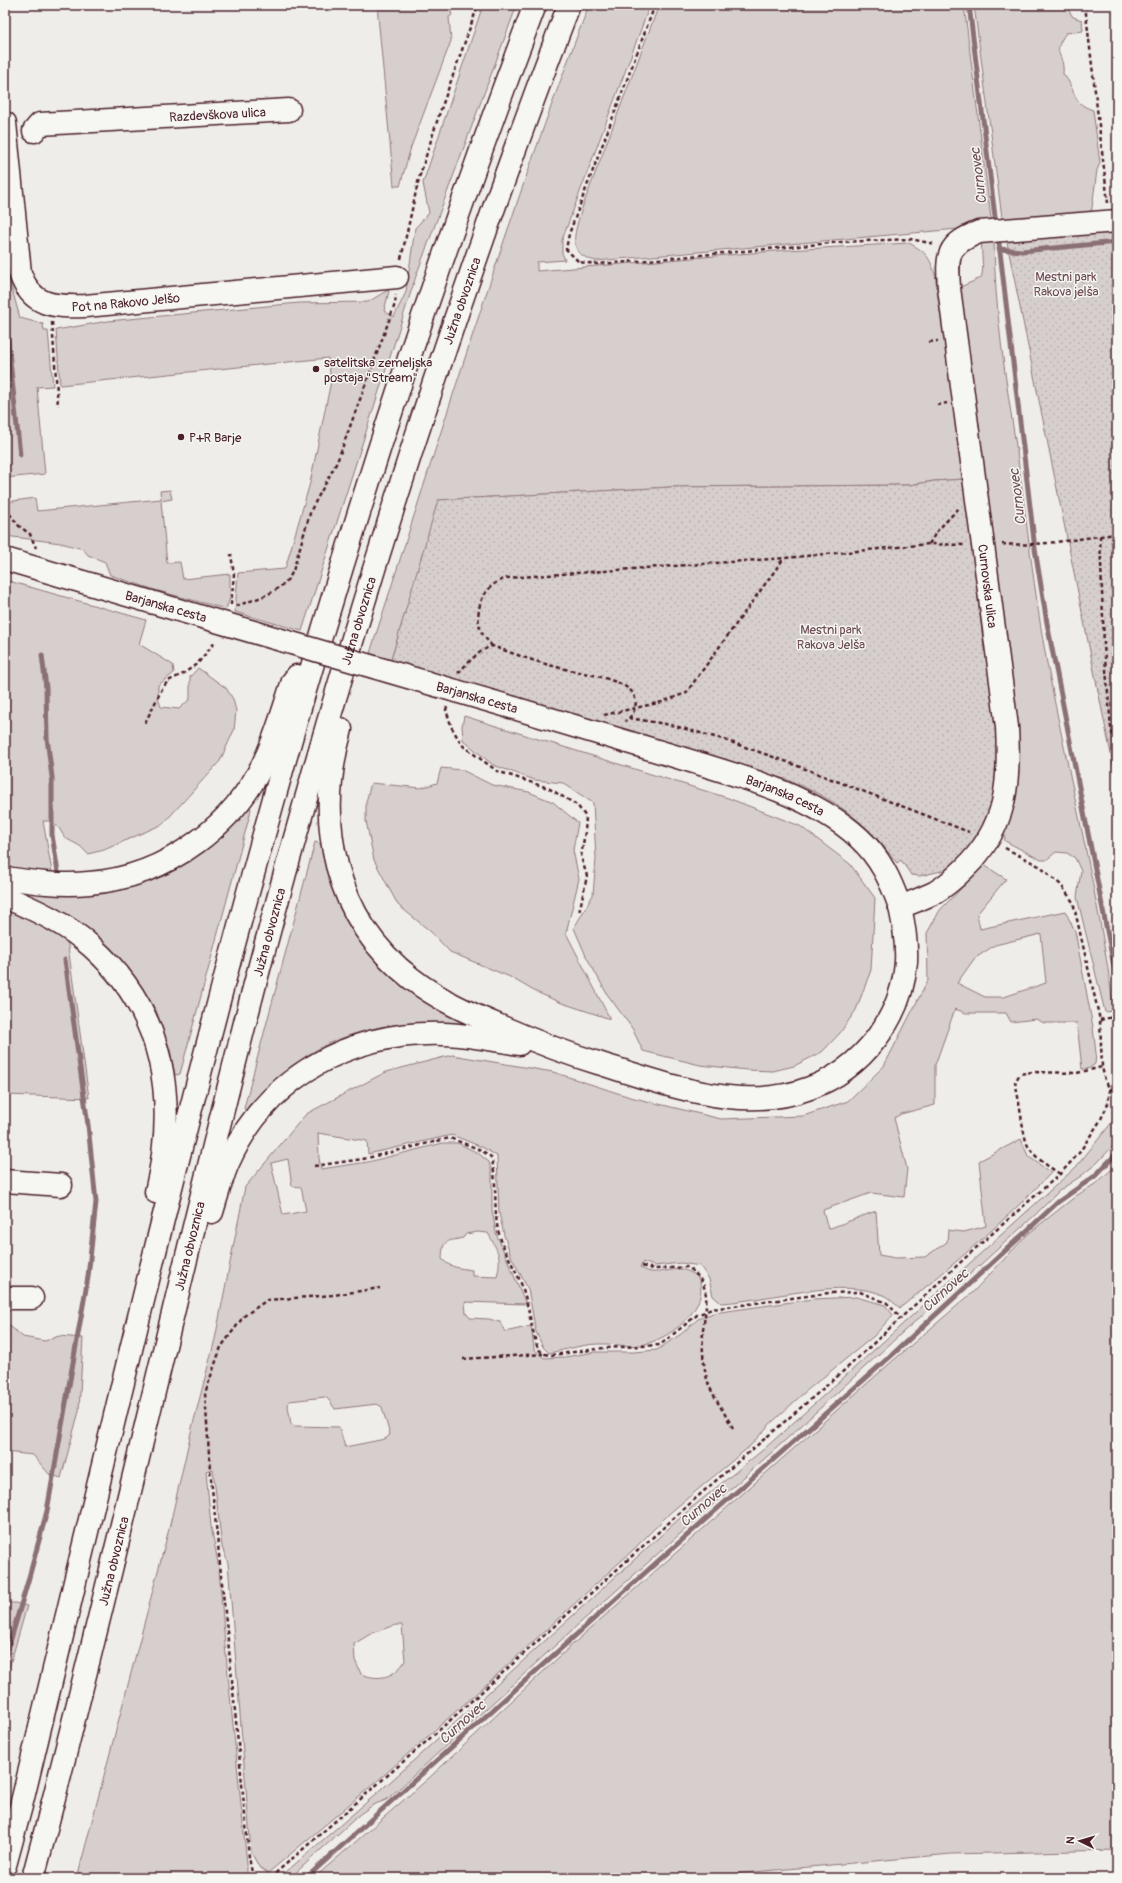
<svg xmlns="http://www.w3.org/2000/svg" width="1122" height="1883" font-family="Pangolin,sans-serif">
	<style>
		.grass { fill: #d7cfce; stroke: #90777c; fill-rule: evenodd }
		.park { fill: url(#park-dots); stroke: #90777c }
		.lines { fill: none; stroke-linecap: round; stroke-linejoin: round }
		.stream { stroke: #8a6f74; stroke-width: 5 }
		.minor-casing { stroke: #4a1f2b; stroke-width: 25 }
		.major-casing { stroke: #4a1f2b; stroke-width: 25 }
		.highway-casing { stroke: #4a1f2b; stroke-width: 25 }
		.path { stroke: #4a1f2b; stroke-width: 2.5; stroke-dasharray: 4 3; stroke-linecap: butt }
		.minor { stroke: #f6f6f2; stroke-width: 22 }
		.major { stroke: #f6f6f2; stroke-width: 22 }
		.highway { stroke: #f6f6f2; stroke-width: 22 }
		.major-bridge-casing { stroke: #4a1f2b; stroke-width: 25; stroke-linecap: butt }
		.major-bridge { stroke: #f6f6f2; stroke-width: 22 }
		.poi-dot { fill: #4a1f2b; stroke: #f6f6f2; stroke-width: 1.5 }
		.labels { text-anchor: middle; stroke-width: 3; stroke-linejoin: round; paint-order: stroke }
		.street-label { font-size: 13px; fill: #4a1f2b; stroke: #f6f6f2 }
		.park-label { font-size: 13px; fill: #6d4b54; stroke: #f6f6f2 }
		.poi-label { font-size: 13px; fill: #4a1f2b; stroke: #f6f6f2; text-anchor: start }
		.water-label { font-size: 14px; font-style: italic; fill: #6f4e56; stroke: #f6f6f2 }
	</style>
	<defs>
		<pattern id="park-dots" width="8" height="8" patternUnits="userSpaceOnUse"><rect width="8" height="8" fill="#d7cfce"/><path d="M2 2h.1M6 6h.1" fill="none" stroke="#bab1b1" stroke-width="1.8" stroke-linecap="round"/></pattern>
	</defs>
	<rect width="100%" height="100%" fill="#efedea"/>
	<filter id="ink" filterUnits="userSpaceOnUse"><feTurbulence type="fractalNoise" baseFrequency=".025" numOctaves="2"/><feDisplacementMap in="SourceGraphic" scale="8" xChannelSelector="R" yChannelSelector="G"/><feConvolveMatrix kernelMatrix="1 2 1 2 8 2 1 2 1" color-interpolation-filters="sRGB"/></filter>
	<g filter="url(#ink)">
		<path class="grass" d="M377,5H449L452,15L449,17L451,41L411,147L400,186H394Z
			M483,5H517L416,276L302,631L235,612L238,573L285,569L310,483L331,381L328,358L60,385L56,330L108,321L299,303L368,302L388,290L389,291L384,311L394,317L406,292L415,228L429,213L423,183Z
			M589,5H650L562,240V253L565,260L537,262V271L787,250L909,243C926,252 929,256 935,274L964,479L934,481L910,485L671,487L439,500L391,660L370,653C440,436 507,218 589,5Z
			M659,5H964L992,226L596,261C564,254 576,230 582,208Z
			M974,5H1065L1073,17L1082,20L1083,31L1066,33C1050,55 1065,52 1063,74C1077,89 1070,103 1093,110L1100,163L1097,170L1091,215L1003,225Z
			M5,204L11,269L10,282L20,318L43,324L44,331H48L53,386L37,387L45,474L5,478Z
			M994,237C994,308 1006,382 1017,452C1027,522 1034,593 1047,663C1069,779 1099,894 1114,1011L1105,1012L1077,897L1081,871L1075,858L1067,853L1056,852L1046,860H1041L1005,841L958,288L981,278C985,268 980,251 982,238Z
			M170,490L172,499L161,501L167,563L180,562L183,579L230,574V598L226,609L155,590L110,575L105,562L88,555L83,549L61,543L5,536L6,502L35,498L37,511L161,499L160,491Z
			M5,580L146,620L139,644L173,665L174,673L158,685V698L161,707L179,709L190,699V677L198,668L226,688L233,699L236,711L234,730L220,761L163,824L104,850L88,854L80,846L65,838L59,828L50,821H43L52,872L5,867Z
			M464,716L728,798L800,826L850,864L875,898L871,970L856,1010L840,1033L822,1052L794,1066L773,1071L747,1070L700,1065L643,1051L632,1028L607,994L586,956L574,928L593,895L596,858L593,803L563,783L535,780L493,765L463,740L462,726Z
			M441,768L462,770L492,785L529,792L553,802L578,823L573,850L579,879L566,933L610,1019L559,1002L534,991L510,977L450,952L430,931L398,905L374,860L366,821V802L371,783L421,788L437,783Z
			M246,806L251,808L250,814L180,1074L175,1075L170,1049L156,1010L126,965L108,947L74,920L39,900L13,889C102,908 193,881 246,806Z
			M315,842L321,844C331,914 376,974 437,1009C451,1017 466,1022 482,1028C419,1015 348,1025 296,1063C283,1073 271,1084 260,1096C255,1101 252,1109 246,1112L244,1108Z
			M984,865L1006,879L977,914L980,929L1065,911L1075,931L1093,1027L1096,1053L1095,1064L1088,1069H1082L1077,1023H1044L1036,1019L1011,1022L1006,1013H966L955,1009L935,1065V1105L901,1114L894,1118L907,1169L904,1197L871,1193L823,1210L828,1229L876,1211L879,1255L895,1258L925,1257L947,1242L948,1230L964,1232L986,1226L979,1161L1021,1139L1028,1156L1051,1173C1004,1222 952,1266 900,1308C895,1304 890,1299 885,1296C846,1276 765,1301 721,1303L713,1296L709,1279L700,1266L681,1263L654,1266L643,1262L640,1268C644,1269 648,1272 652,1272C671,1273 679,1263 698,1277C699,1280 701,1285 701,1288C702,1315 664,1342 640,1345C627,1347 616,1344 604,1344C586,1343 566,1350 549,1353L543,1347L536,1332L528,1289L511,1256L504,1235L499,1213L497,1156L482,1147L452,1135L368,1154L367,1141L318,1133L319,1158L321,1169L368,1162L443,1143H458L478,1153L489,1162L492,1174V1210L496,1233L526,1304L465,1302L466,1313L470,1318L489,1319L500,1322L505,1332L531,1326L534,1349L544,1358L565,1357L595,1352H634L657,1350L681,1334L698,1319L713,1313L813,1299L856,1297L885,1305L893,1315L874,1336L805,1392L769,1425L750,1446L671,1512L633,1550L488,1683L383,1776L268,1873L259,1867L251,1852L228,1563L222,1547L213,1469L206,1471L211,1526L219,1568L225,1645L247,1864V1878H77L169,1529L192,1428L215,1339L245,1187L306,1114L386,1072L452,1055L553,1072L630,1097L721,1119L803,1116L848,1101L884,1066L928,980L927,933L940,910ZM1041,934L1046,983L1004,997H985L957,983L974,959L995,945ZM288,1159L292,1186L301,1187L306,1211L283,1215L271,1163ZM477,1232L488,1233C498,1252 502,1255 497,1277L472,1276V1270C460,1268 450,1268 442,1259C443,1239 445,1242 463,1238L466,1234ZM325,1397L329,1400L335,1409L377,1404L382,1407L390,1435L385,1439L345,1447L339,1427L295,1426L291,1424L288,1406L289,1401ZM396,1625H402L405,1661C394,1678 379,1681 361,1674L355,1660L354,1644L372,1633Z
			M5,908L67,939L89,1098L5,1095Z
			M1117,1116V1134L1113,1146L1097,1163L1081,1176L1060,1190L1035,1215L968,1276L904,1331L790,1436L571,1631L401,1787L386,1800L373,1805L360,1814L290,1878H279L390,1782L691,1508L764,1449L852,1370L1076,1167Z
			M1117,1162V1850L951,1854L689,1878H314L429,1778L573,1644L888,1365L972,1293L1028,1234L1076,1196L1098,1182L1112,1169Z
			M5,1322L23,1337L45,1341L59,1336L83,1338L79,1411L61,1478L49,1474L33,1455L5,1452Z
			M5,1603H15L27,1606L5,1682Z"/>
		<path class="park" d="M1117,227V784L1006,238Z
			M964,479L984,649L990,653L1000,733L992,819L954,868L920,876L911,875L901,860L897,863C864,820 835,798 785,779L391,660L438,500L671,487L910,485L934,481Z"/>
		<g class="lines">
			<path class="stream" d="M969,5L996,225
				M998,235L1035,549L1047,623L1117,982
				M999,249L1022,251L1117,242
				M5,314L20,455
				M42,655L46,688L47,738L52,777V835L58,872
				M5,1659L28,1581L47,1511L88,1277L96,1202L88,1125L65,960
				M306,1878L657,1562L893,1354L1058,1202L1095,1176L1117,1153"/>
			<g class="minor-casing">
				<g id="minor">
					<path id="s1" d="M5,123L20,273C31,306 53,307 85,306L397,277"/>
					<path id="s2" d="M34,131L40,124L289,110"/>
					<path d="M900,907C911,903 923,898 934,893C946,886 956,877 965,868C1007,827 1010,783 1007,727L949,288C947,255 946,245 979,232L1117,221"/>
					<path d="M5,1181L61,1185"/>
					<path d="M5,1298H32"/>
				</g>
			</g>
			<g class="major-casing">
				<g id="major">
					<path d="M5,559L151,602"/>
					<path id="s3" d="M514,708C568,724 621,740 674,756C734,774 813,795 859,838C880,857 891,881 900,907"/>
				</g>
			</g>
			<g class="highway-casing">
				<g id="highway">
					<path d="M341,729C315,821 333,918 412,979C439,1000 471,1014 502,1027C534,1041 565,1053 598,1063C640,1076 683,1092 728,1097C755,1100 784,1098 810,1088C862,1069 902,1018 906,962C907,944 904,925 900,907"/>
					<path d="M5,878C33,882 61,886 89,883C167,877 238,824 268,753C278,730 285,705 293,681L297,676"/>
					<path d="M5,897C36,910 67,924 92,947C165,1012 178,1101 156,1192"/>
					<path d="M212,1212C217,1196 221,1179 228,1163C267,1076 351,1031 444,1034C470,1035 495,1040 519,1044"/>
					<path d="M5,1865L21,1806C98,1489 171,1170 258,856C337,568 429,283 535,5"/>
					<path id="s4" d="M33,1878C114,1575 180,1268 260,965C347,640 448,319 569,5"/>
				</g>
			</g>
			<path class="path" d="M655,5L569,234L566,249L579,262L596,264L626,262L842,242L910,239L935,244
				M1085,5L1108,203
				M401,259L419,178L440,112L478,5
				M52,322L58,406
				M929,342L938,341
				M937,405L947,403
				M5,508L19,526L30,534L36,548
				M1100,536L1104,646L1111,728L1117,751
				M929,544L937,531L959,508
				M1002,544C1039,547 1080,538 1117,534
				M231,605L234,575L231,554
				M236,606C258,598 282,593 293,571L311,510L337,462L395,304L396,295
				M492,646C489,642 483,636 481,631C473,609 484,584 507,578L785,558L929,544L965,545
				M458,673C469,662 478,651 492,646C512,653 533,661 553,666C574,672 609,676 626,687C640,695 638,713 625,721
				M447,707L446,710L452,728L462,745L482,760L497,771L548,788L577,805L586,817L585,832L581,857L587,876L579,913
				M604,715L662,702L686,693L784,558
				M629,718L671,725L722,739L782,760L969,832
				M145,723L162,689L168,681L183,674L198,663L216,641
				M1117,827V842
				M1005,848L1039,866L1061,885L1073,902L1100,1020L1102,1067L1105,1080L1110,1089L1117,1091
				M1100,1020L1117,1016
				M314,1166L363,1159L450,1138L481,1150L491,1157C498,1181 493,1206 498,1230C503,1251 515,1267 522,1286C529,1307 531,1328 538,1349L544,1354L552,1355L604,1348L660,1345L697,1315L712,1309L829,1293L860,1292L887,1303L901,1318
				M1060,1174C1048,1166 1036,1159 1028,1146C1023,1138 1019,1096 1015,1082L1020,1074L1032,1072L1077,1073L1102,1067
				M642,1266L654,1269L688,1267C713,1286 706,1304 703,1330C702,1346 703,1364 707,1379C710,1392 726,1415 733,1428
				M463,1359L543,1354
				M253,1878L249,1857L231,1669L210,1469L205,1393L221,1347L244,1316L267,1300L334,1295L380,1288
				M270,1878L436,1733L705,1490L847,1368L978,1246L1060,1174L1079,1153L1100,1121L1108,1104L1110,1089"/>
			<use href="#minor" class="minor"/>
			<use href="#major" class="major"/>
			<use href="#highway" class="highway"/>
			<g class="major-bridge-casing">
				<path id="major-bridge" d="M151,602L514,708"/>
			</g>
			<use href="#major-bridge" class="major-bridge"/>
		</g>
	</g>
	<g class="poi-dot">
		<circle cx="316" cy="369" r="4"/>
		<circle cx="181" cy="437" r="4"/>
	</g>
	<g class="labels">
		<g class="street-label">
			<text dy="5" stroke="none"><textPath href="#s2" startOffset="187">Razdevškova ulica</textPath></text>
			<text dy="5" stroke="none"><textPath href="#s4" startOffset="1635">Južna obvoznica</textPath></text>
			<text dy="5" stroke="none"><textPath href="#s1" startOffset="272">Pot na Rakovo Jelšo</textPath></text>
			<text transform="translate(988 586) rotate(83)" y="5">Curnovska ulica</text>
			<text transform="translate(166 606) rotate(16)" y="5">Barjanska cesta</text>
			<text dy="5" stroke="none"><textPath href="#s4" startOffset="1299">Južna obvoznica</textPath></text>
			<text transform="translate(477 697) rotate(16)" y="5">Barjanska cesta</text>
			<text dy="5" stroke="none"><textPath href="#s3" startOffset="285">Barjanska cesta</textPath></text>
			<text dy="5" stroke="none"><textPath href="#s4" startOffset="975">Južna obvoznica</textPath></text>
			<text dy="5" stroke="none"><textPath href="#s4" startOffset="651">Južna obvoznica</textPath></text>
			<text dy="5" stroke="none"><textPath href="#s4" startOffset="327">Južna obvoznica</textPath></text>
		</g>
		<g class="park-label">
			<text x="1066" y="281">Mestni park<tspan x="1066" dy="15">Rakova jelša</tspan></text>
			<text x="831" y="634">Mestni park<tspan x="831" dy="15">Rakova Jelša</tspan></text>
		</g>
		<g class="poi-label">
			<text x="324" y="367">satelitska zemeljska<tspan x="324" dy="15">postaja "Stream"</tspan></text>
			<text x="189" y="442">P+R Barje</text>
		</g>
		<g class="water-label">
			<text transform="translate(978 176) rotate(-97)" y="5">Curnovec</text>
			<text transform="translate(1017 497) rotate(-97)" y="5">Curnovec</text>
			<text transform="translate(945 1290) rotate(-42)" y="5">Curnovec</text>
			<text transform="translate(703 1505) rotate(-41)" y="5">Curnovec</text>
			<text transform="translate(462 1722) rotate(-42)" y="5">Curnovec</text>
		</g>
	</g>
	<rect width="1122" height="1883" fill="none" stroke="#f6f6f2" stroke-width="20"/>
	<rect x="10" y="10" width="1102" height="1863" fill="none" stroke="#4a1f2b" stroke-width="1.5" filter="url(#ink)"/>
	<g transform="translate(1080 1841) rotate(275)" stroke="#f6f6f2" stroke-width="3" paint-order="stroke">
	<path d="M0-3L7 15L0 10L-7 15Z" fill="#4a1f2b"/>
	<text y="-6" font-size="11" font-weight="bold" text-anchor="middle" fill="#4a1f2b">N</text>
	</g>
</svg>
